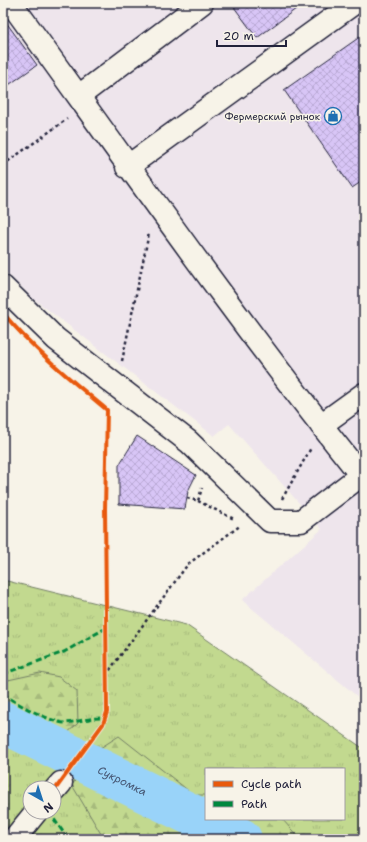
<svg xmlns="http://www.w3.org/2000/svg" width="367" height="842" font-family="'Shantell Sans',sans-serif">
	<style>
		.built { fill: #eee5ec }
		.grass { fill: url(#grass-tufts); stroke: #727e65; fill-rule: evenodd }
		.forest { fill: url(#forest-firs); stroke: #727e65 }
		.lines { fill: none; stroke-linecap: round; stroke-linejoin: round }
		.river { stroke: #99d3f9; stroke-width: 42 }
		.building { fill: url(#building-cross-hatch); stroke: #22223b }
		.minor-casing { stroke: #22223b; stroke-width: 25 }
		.path { stroke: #22223b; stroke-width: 2.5; stroke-dasharray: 3 3; stroke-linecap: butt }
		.minor { stroke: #f7f3e8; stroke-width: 22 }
		.quiet { stroke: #00873e; stroke-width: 3; stroke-dasharray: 6 3; stroke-linecap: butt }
		.cycleway-casing { stroke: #f7f3e8; stroke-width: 6 }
		.cycleway { stroke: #e8590c; stroke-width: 4 }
		.labels { text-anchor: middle; stroke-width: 3; stroke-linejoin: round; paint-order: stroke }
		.poi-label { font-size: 10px; fill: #22223b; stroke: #f7f3e8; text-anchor: end }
		.water-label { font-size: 11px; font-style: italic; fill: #465774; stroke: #f7f3e8 }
	</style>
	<defs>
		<pattern id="grass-tufts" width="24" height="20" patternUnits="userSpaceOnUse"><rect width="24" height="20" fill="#c2d98f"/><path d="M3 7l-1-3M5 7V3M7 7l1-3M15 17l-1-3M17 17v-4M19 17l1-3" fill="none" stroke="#a6ba7c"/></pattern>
		<pattern id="forest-firs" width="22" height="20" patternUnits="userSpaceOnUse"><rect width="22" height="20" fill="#c2d98f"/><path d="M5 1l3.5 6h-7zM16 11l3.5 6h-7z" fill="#a6ba7c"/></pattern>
		<pattern id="building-cross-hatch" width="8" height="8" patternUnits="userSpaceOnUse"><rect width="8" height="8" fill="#d8c5f6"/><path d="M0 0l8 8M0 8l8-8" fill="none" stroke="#b9a9d4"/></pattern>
	</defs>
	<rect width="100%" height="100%" fill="#f7f3e8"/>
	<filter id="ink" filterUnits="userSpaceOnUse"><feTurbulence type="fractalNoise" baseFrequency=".025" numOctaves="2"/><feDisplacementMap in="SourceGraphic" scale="8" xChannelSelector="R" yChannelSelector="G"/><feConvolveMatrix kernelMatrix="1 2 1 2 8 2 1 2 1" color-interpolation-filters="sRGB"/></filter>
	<g filter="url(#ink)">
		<path class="built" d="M3,3H364V702L242,600L322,529L229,424L214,436L35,300L3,269Z"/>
		<path class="grass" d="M3,580L186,625L364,749V839H3ZM206,769H344V819H206ZM30,788H54V812H30Z"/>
		<path class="forest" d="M40,673L59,677L77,691L78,723L62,738L3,708V678L8,680Z
			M119,736L194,795H206V819H282L300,839H104L72,785L97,750Z"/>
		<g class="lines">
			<path class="river" id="s1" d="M3,722L241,839"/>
		</g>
		<path class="building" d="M231,3H304L257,38Z
			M3,18L37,65L3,89Z
			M364,34V180L352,188L284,90Z
			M137,436L196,475L188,491L185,509L119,504V465Z"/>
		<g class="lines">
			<g class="minor-casing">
				<path id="minor" d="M11,3C127,163 240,325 364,479
					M79,96L202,3
					M127,167L354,3
					M3,287L56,339L189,442L270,521H301L364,473
					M321,425L364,394
					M54,791L61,783
					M14,839L36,812"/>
			</g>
			<path class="path" d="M3,165L67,119
				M122,361L149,233
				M187,498L198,501L202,488
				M282,499L311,448
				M198,501L234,519
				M106,675L188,564L241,525"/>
			<use href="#minor" class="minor"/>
			<path class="quiet" d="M3,674L64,652L106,628
				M3,693C12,702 53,723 65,723C78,722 91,717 105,718
				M49,812L68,839"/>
			<g class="cycleway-casing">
				<path id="cycleway" d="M3,313C34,350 71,380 107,410L105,509L107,712L103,724L54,791"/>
			</g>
			<use href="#cycleway" class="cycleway"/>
		</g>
	</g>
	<defs>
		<g id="shop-ring" transform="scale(0.9)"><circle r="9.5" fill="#f7f3e8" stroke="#1f6fb2" stroke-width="1.5"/><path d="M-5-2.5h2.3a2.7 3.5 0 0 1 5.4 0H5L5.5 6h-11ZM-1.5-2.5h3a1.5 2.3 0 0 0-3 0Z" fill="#1f6fb2"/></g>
	</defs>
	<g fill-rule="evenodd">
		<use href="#shop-ring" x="333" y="116"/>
	</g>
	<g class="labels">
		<g class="poi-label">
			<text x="320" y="120">Фермерский рынок</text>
		</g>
		<g class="water-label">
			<text dy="4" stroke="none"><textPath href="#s1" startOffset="133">Сукромка</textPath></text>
		</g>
	</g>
	<rect width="367" height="842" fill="none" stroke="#f7f3e8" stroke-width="16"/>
	<rect x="8" y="8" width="351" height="826" fill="none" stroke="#22223b" stroke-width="1.5" filter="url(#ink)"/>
	<rect x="205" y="768" width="140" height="52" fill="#f7f3e8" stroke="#a29fa3"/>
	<rect x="213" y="781" width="20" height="6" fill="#e8590c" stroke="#a29fa3"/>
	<text x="241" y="788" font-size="12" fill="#22223b">Cycle path</text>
	<rect x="213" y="801" width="20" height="6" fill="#00873e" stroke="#a29fa3"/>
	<text x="241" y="808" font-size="12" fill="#22223b">Path</text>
	<g transform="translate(42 800) rotate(141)"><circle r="19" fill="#f7f3e8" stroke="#a29fa3"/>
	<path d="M0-3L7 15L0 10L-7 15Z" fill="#1f6fb2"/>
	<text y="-6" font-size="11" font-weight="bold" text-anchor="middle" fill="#22223b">N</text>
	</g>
	<path d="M217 40v6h69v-6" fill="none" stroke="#22223b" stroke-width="2"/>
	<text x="223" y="40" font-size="12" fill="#22223b" stroke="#f7f3e8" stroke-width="3" paint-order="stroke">20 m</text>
</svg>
